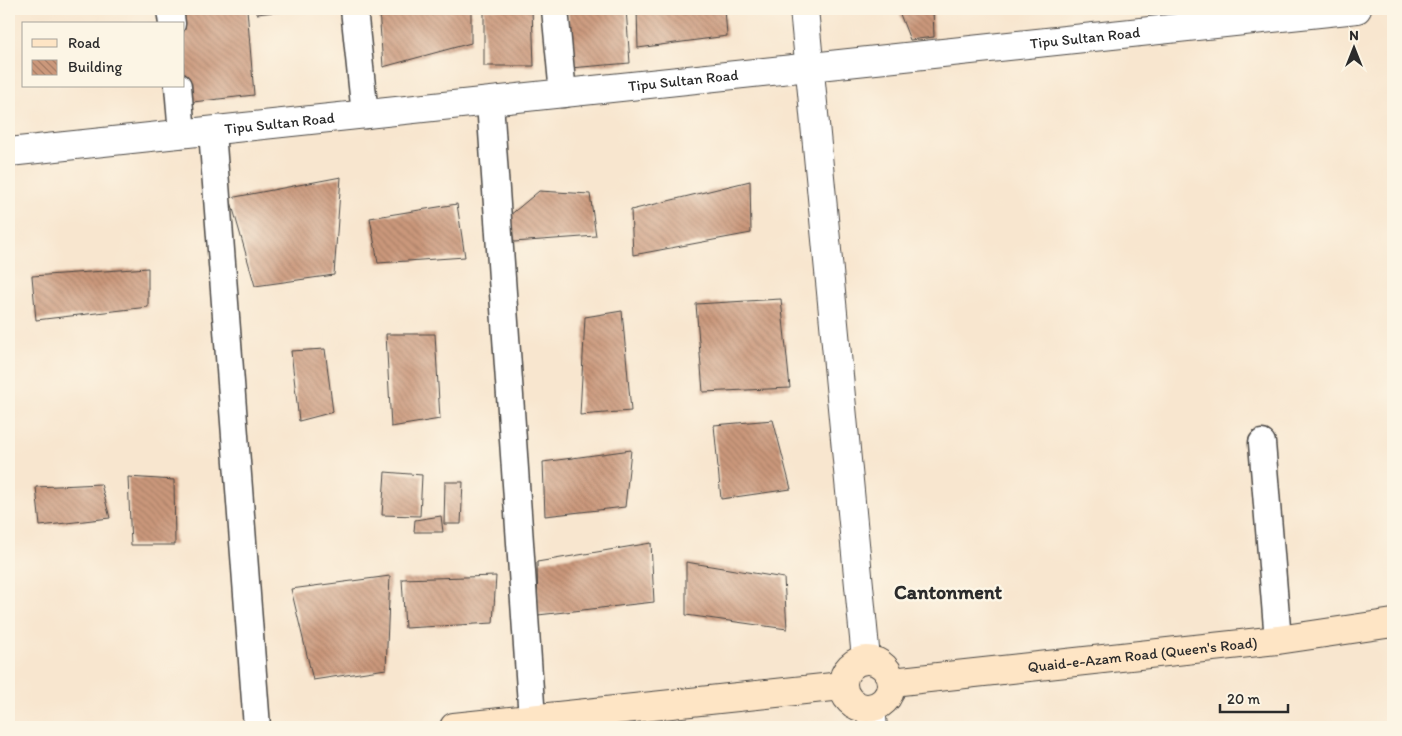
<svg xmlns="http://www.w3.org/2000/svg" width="1402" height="736" font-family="Itim,sans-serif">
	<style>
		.building { fill: url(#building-back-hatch) }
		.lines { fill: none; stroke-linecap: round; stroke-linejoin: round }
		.minor-casing { stroke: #4a4744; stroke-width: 29 }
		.tertiary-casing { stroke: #4a4744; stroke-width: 30 }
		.secondary-casing { stroke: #4a4744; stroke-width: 30 }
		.minor { stroke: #fff; stroke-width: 26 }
		.tertiary { stroke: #fff; stroke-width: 28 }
		.secondary { stroke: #fee5c5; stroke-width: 28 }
		.labels { text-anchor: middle; stroke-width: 5; stroke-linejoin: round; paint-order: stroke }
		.street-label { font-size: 15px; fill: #2b2b2b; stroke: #fcf5e5 }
		.district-label { font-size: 20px; font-weight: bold; fill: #2b2b2b; stroke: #fcf5e5 }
	</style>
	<defs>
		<pattern id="building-back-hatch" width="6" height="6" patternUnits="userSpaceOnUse" patternTransform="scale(1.25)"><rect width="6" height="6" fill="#cb987b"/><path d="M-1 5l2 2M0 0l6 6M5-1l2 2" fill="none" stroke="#a57c65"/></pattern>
	</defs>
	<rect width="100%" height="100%" fill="#fcf5e5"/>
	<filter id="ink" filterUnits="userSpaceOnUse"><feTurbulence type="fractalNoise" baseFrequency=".02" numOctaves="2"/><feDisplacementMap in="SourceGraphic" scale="10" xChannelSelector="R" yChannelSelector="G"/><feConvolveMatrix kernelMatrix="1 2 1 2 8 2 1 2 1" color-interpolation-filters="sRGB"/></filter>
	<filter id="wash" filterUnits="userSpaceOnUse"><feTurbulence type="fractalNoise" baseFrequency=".0096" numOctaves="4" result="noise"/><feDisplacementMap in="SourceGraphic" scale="20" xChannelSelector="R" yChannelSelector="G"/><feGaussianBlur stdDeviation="1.12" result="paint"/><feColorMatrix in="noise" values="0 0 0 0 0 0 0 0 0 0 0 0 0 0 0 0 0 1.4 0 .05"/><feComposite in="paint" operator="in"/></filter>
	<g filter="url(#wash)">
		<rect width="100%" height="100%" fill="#f8e6cf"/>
		<g id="blocks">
			<path class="building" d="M182,9H247L254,95L184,103Z
				M257,9H291V10L257,14Z
				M379,9H471V43L383,67Z
				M484,9H532L534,66H484Z
				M568,9H626L630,63L570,68Z
				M637,9H725L727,36L638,48Z
				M898,9H933L934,37L910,40Z
				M341,177L334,275L255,286L230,198Z
				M750,181L751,233L633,255L631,210Z
				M539,191L590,194L596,236L514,242L509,216Z
				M457,204L465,257L378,263L370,218Z
				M148,268V307L36,320L32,276Z
				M781,299L790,388L703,392L696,304Z
				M622,311L631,411L580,415L585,317Z
				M386,334H435L440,419L391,427Z
				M325,349L333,412L299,421L291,351Z
				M773,420L791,489L721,499L714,425Z
				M631,450L625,507L545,516L543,462Z
				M385,472L422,475L420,516L382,515Z
				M128,477L174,480L175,545H131Z
				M445,482H463L461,524H444Z
				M101,484L110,518L40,526L36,487Z
				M441,516L443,532H414L415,520Z
				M651,543L654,602L538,615L537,562Z
				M686,562L784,578L787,629L686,615Z
				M390,576L386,669L313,680L291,589Z
				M496,576L493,623L405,628L402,579Z"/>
		</g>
	</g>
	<g filter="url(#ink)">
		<use href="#blocks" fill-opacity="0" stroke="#4a4744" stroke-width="1"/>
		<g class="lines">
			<g class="minor-casing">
				<path id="minor" d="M170,9L172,24
					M354,9L365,115
					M555,9L563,94
					M178,86L182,134
					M490,102L532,719
					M212,131L257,727
					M1262,443L1278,640"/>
			</g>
			<g class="tertiary-casing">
				<g id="tertiary">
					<path d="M804,9L866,659"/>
					<path id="s1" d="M9,152L1357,9"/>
					<path d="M871,709L873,727"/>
				</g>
			</g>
			<g class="secondary-casing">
				<g id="secondary">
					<circle cx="867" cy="684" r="24"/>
					<path id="s2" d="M892,682L1278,640L1393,623"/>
					<path d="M454,727L842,686"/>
				</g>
			</g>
			<use href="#minor" class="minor"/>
			<use href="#tertiary" class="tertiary"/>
			<use href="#secondary" class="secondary"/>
		</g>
	</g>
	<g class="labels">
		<g class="street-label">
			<text dy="5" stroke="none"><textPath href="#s1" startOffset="1082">Tipu Sultan Road</textPath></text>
			<text dy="5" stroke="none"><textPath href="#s1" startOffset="678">Tipu Sultan Road</textPath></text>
			<text dy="5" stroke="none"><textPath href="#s1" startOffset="272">Tipu Sultan Road</textPath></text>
			<text dy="5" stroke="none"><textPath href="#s2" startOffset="252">Quaid-e-Azam Road (Queen's Road)</textPath></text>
		</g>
		<g class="district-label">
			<text x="948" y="599">Cantonment</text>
		</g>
	</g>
	<rect width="1402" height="736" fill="none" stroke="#fcf5e5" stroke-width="30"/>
	<rect x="22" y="22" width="162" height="65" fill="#fcf5e5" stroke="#a8a49b"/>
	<rect x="32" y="39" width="25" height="8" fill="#fee5c5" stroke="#a8a49b"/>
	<text x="68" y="48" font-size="15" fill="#2b2b2b">Road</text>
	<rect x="32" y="60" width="25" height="15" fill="url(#building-back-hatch)" stroke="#a8a49b"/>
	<text x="68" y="72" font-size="15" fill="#2b2b2b">Building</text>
	<g transform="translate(1354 48)" stroke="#fcf5e5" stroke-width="4" paint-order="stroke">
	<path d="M0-4L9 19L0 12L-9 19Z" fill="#2b2b2b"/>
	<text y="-8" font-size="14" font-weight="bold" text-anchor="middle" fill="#2b2b2b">N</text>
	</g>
	<path d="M1220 704v8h68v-8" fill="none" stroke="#2b2b2b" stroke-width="2.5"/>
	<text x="1227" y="704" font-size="15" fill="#2b2b2b" stroke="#fcf5e5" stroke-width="4" paint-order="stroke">20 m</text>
</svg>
